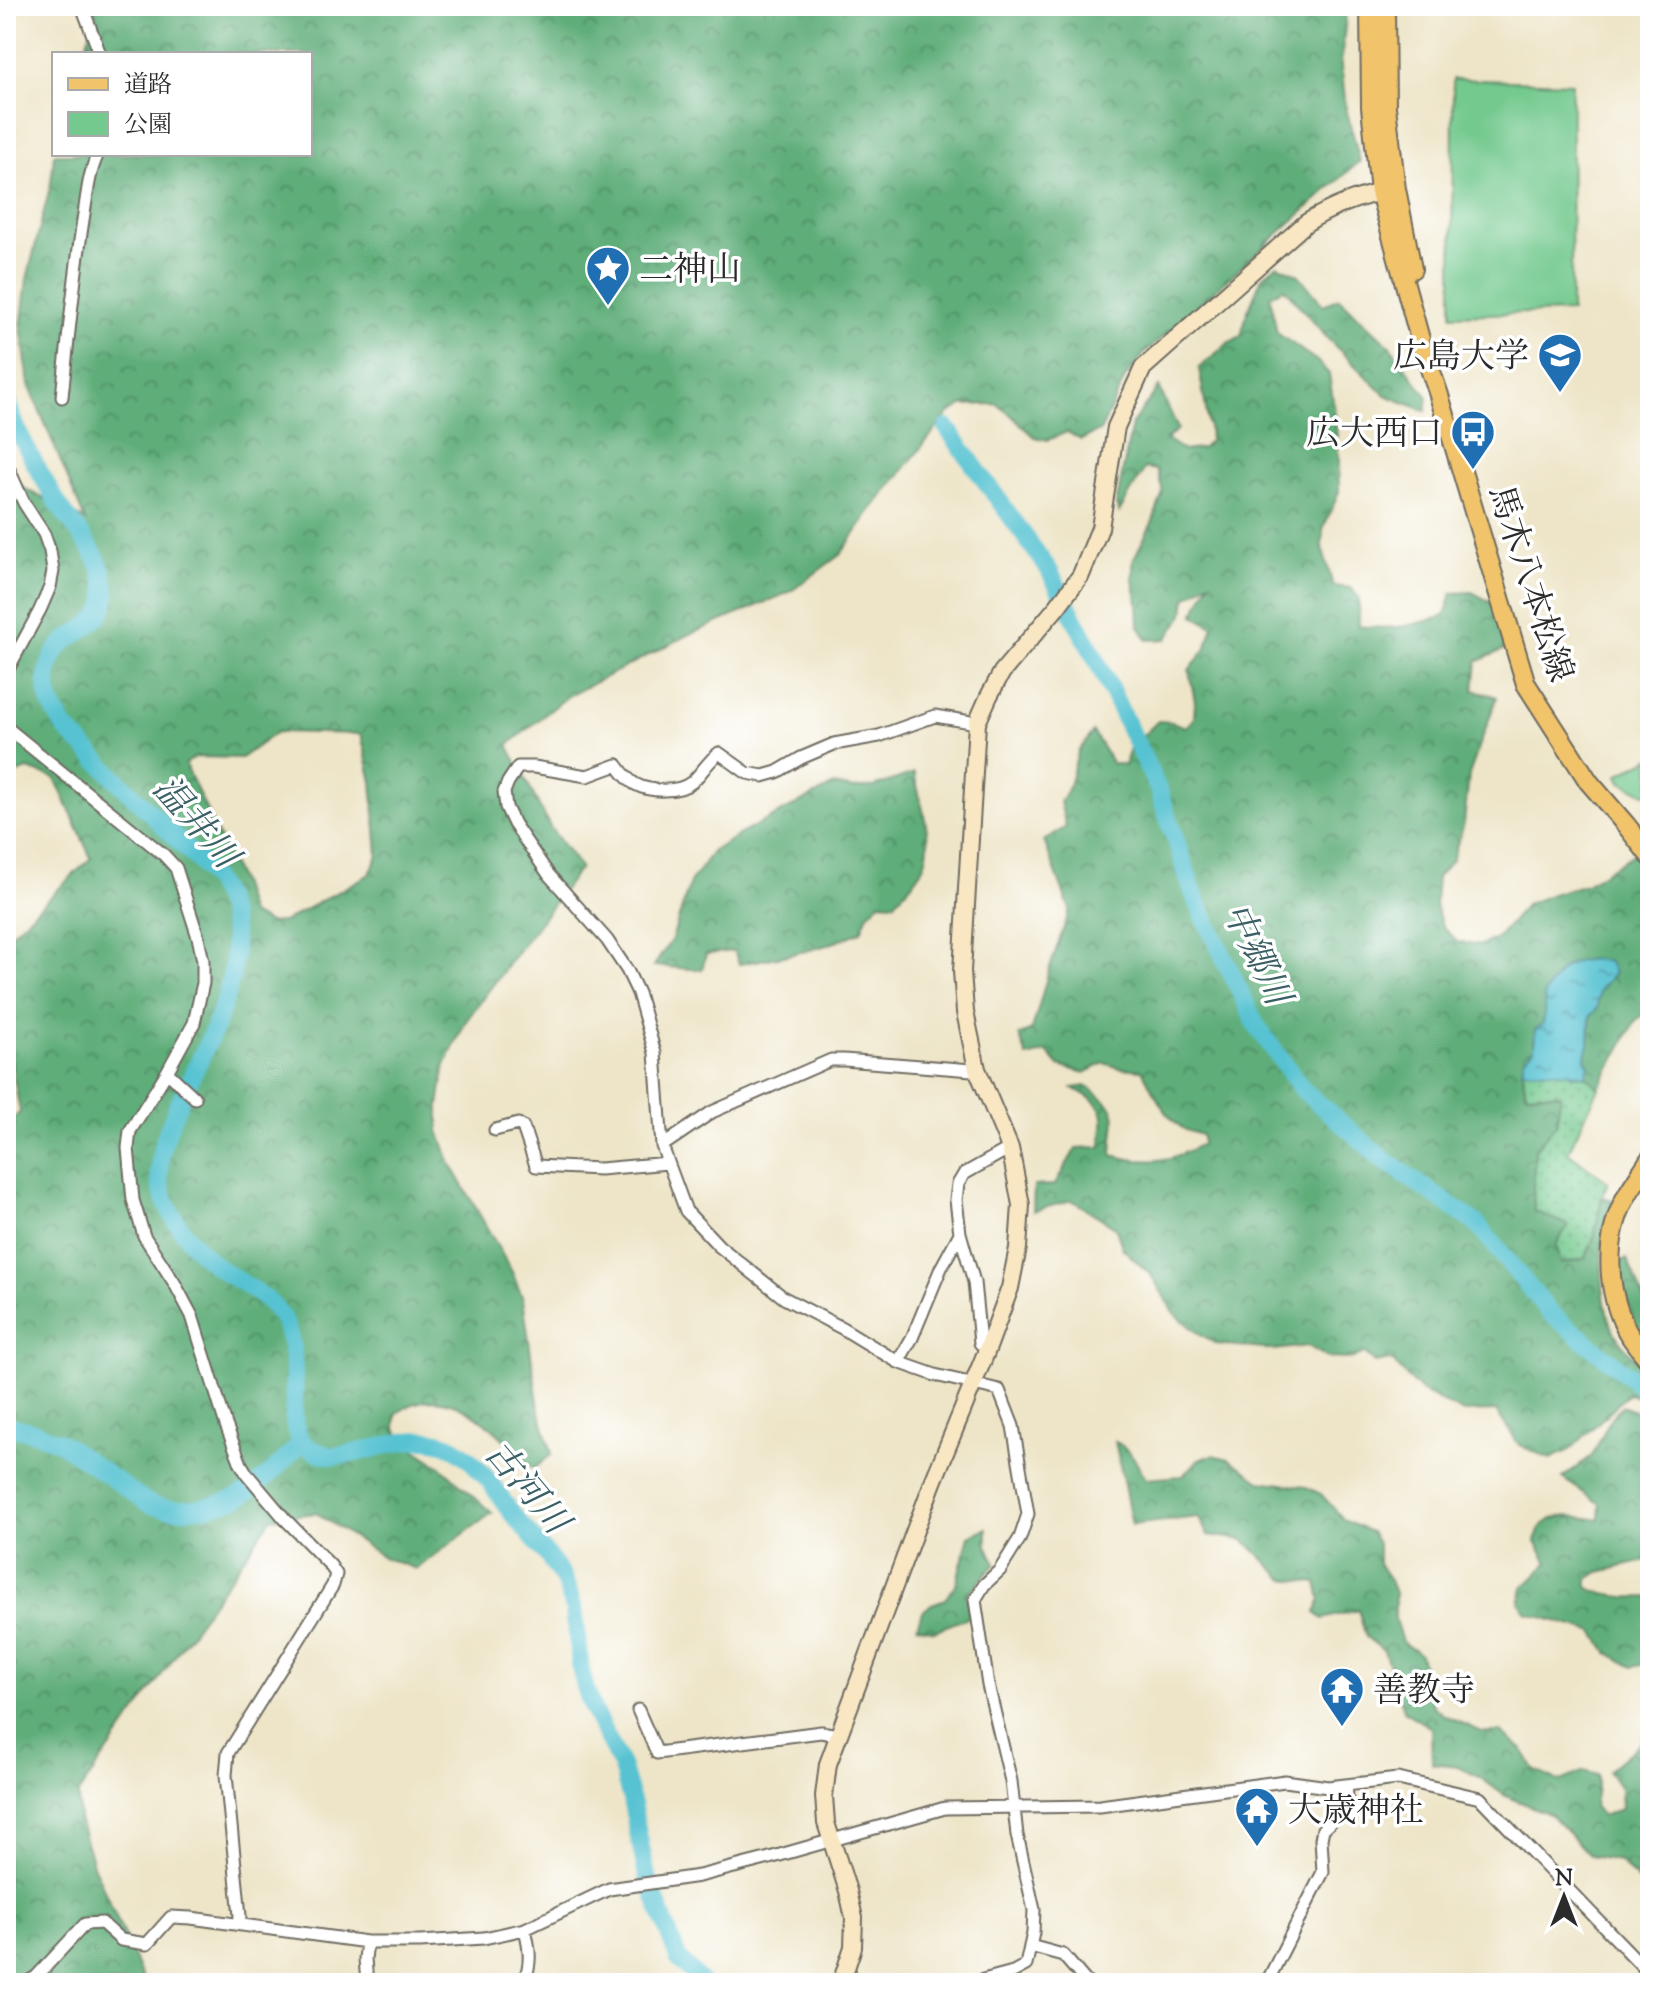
<svg xmlns="http://www.w3.org/2000/svg" width="1656" height="1989" font-family="'Sorts Mill Goudy','Noto Serif JP',serif">
	<style>
		.grass { fill: url(#grass-dots); stroke: #4f7a5c; stroke-width: 2 }
		.forest { fill: url(#forest-crowns); stroke: #446c52; stroke-width: 2; fill-rule: evenodd }
		.park { fill: #73c98e; stroke: #4f7a5c; stroke-width: 2 }
		.water { fill: url(#water-ripples); stroke: #41767e; stroke-width: 2 }
		.lines { fill: none; stroke-linecap: round; stroke-linejoin: round }
		.river { stroke: #57c2d2; stroke-width: 18 }
		.street-casing { stroke: #6f6c62; stroke-width: 15 }
		.secondary-casing { stroke: #6f6c62; stroke-width: 20 }
		.primary-casing { stroke: #6f6c62; stroke-width: 22 }
		.street { stroke: #fff; stroke-width: 11 }
		.secondary { stroke: #f9e7c3; stroke-width: 16 }
		.primary { stroke: #f1c36a; stroke-width: 18 }
		.labels { text-anchor: middle; stroke-width: 7; stroke-linejoin: round; paint-order: stroke }
		.poi-label { font-size: 34px; fill: #2b2b2b; stroke: #fff; text-anchor: start }
		.street-label { font-size: 34px; fill: #2b2b2b; stroke: #fff }
		.water-label { font-size: 36px; font-style: italic; fill: #3a6065; stroke: #fff }
	</style>
	<defs>
		<pattern id="grass-dots" width="8" height="8" patternUnits="userSpaceOnUse" patternTransform="scale(2)"><rect width="8" height="8" fill="#73c98e"/><path d="M2 2h.1M6 6h.1" fill="none" stroke="#5fa374" stroke-width="1.8" stroke-linecap="round"/></pattern>
		<pattern id="forest-crowns" width="20" height="18" patternUnits="userSpaceOnUse" patternTransform="scale(2)"><rect width="20" height="18" fill="#5ead79"/><path d="M2 6a3 3 0 1 1 6 0M12 15a3 3 0 1 1 6 0" fill="none" stroke="#4e8d63"/></pattern>
		<pattern id="water-ripples" width="26" height="14" patternUnits="userSpaceOnUse" patternTransform="scale(2)"><rect width="26" height="14" fill="#57c2d2"/><path d="M2 4q2-2 4 0t4 0M15 11q2-2 4 0t4 0" fill="none" stroke="#489eab"/></pattern>
	</defs>
	<rect width="100%" height="100%" fill="#fff"/>
	<filter id="ink" filterUnits="userSpaceOnUse"><feTurbulence type="fractalNoise" baseFrequency=".0125" numOctaves="2"/><feDisplacementMap in="SourceGraphic" scale="16" xChannelSelector="R" yChannelSelector="G"/><feConvolveMatrix kernelMatrix="1 2 1 2 8 2 1 2 1" color-interpolation-filters="sRGB"/></filter>
	<filter id="wash" filterUnits="userSpaceOnUse"><feTurbulence type="fractalNoise" baseFrequency=".006" numOctaves="4" result="noise"/><feDisplacementMap in="SourceGraphic" scale="32" xChannelSelector="R" yChannelSelector="G"/><feGaussianBlur stdDeviation="1.8" result="paint"/><feColorMatrix in="noise" values="0 0 0 0 0 0 0 0 0 0 0 0 0 0 0 0 0 1.4 0 .05"/><feComposite in="paint" operator="in"/></filter>
	<g filter="url(#wash)">
		<rect width="100%" height="100%" fill="#eee5c8"/>
		<path class="grass" d="M1522,1070L1552,1071L1586,1076L1599,1088L1568,1152L1608,1182L1602,1197L1595,1234L1586,1258L1561,1264L1556,1245L1534,1211L1533,1187L1535,1149L1556,1124L1560,1094L1526,1093Z"/>
		<path class="forest" d="M91,6H1347L1341,64L1346,108L1360,161L1145,353L1125,378L1101,430L1081,440L1067,432L1048,440L1034,437L1011,415L996,404L963,405L949,413L869,513L841,554L790,592L688,635L568,696L508,745L550,827L580,868L466,1021L445,1065L439,1106V1131L451,1164L512,1272L523,1299L539,1409L552,1454L534,1469C498,1435 449,1372 396,1414L395,1427L402,1441L440,1466L492,1513L416,1569L385,1558L316,1513L272,1518L78,1794L79,1820L94,1867L145,1983H6V1126L20,1112L6,1035V939L91,858L55,778L28,769L6,777V479L85,520L29,385L21,327L27,279L51,183L54,154H310V54H83L96,15ZM277,732L361,734L372,782L378,855L370,874L283,922L269,923L250,914L240,882L185,764L196,757L241,758Z
			M1277,265L1299,275L1323,305L1339,298L1389,345L1428,397L1426,411L1385,395L1329,340L1284,288L1270,296L1277,333L1317,361L1329,374L1335,414L1339,463V492L1323,529L1322,547L1333,586L1351,588L1359,598V626C1393,631 1413,625 1445,616L1452,593L1472,592L1494,604L1505,649L1477,662L1474,690L1497,697L1469,775L1464,823L1452,860L1437,877L1435,904L1442,926L1457,942L1481,945L1497,938L1527,904L1552,894L1586,884L1636,852L1650,871V1011L1636,1020L1599,1088L1586,1076L1589,1065L1584,1059C1590,1044 1591,1032 1590,1016L1597,1009L1599,991L1544,994L1545,1006L1543,1024L1535,1030L1534,1049C1518,1066 1522,1071 1526,1093L1561,1094L1556,1124L1535,1149L1533,1187L1534,1211L1568,1225L1556,1245L1561,1264L1586,1258L1595,1234L1602,1197L1613,1200C1610,1212 1604,1224 1603,1236C1600,1263 1602,1313 1616,1335C1625,1350 1637,1361 1650,1372V1401L1628,1394L1570,1450L1550,1459L1519,1445L1496,1411L1462,1412L1422,1392L1391,1360L1375,1363L1364,1353L1350,1359L1328,1358L1308,1346L1273,1350L1216,1344L1194,1330L1175,1314L1151,1275L1123,1249L1115,1227L1072,1200L1033,1211L1034,1186L1055,1185L1076,1148L1101,1147C1105,1110 1107,1106 1073,1088L1086,1086C1126,1113 1113,1113 1112,1155C1148,1165 1170,1162 1202,1144V1135C1197,1133 1189,1132 1184,1129C1164,1117 1153,1090 1142,1070L1120,1068L1104,1063L1085,1073L1059,1066L1047,1052L1027,1057L1019,1035L1032,1030L1049,970L1070,910L1044,841L1066,827L1060,802L1069,786L1078,752L1093,732L1113,764H1125L1130,748L1158,721L1172,722L1186,727L1194,718L1195,702L1189,670L1205,650L1213,626L1194,615L1210,582L1186,598L1184,614L1167,639L1147,640L1139,626L1138,603L1133,581V560L1153,521L1163,492L1157,470L1145,468L1119,512L1116,505L1132,424L1159,387L1178,429L1166,439L1184,451L1203,448L1210,441L1209,427L1199,368L1228,343L1241,336L1247,313L1262,277Z
			M914,773C919,797 934,839 925,862C919,878 906,890 894,903L880,902L868,914L861,931C822,951 781,956 739,964L734,951L706,954L702,970L654,966L672,939L690,883L712,852L740,834L834,785L854,789L873,787Z
			M1627,1259L1650,1314V1349C1630,1321 1624,1294 1619,1261Z
			M1622,1406L1645,1415L1650,1425V1560L1599,1572L1588,1579V1587C1601,1597 1633,1598 1650,1597V1663L1633,1667L1608,1653L1594,1632L1527,1613L1519,1602L1523,1588L1548,1563L1536,1542C1537,1538 1537,1533 1540,1529C1553,1510 1580,1517 1599,1520L1600,1504L1562,1478L1592,1456L1611,1417Z
			M1115,1441C1132,1451 1136,1461 1146,1479L1183,1476L1198,1460L1212,1455L1229,1459L1260,1481L1306,1487L1321,1494L1345,1521L1371,1532L1378,1544V1563L1389,1578L1395,1593V1619L1402,1642L1420,1654L1433,1706L1444,1715L1482,1732H1501L1522,1749L1534,1769L1559,1782L1584,1771L1597,1775V1787L1594,1806L1602,1816L1621,1809L1620,1788L1608,1771L1640,1744L1650,1722V1895L1620,1861L1590,1856L1551,1815L1504,1795L1482,1779L1458,1766L1432,1763L1431,1728L1405,1712L1384,1651L1366,1637L1358,1610L1323,1619L1315,1613L1321,1599L1317,1583L1284,1579L1244,1540L1208,1535L1198,1517L1132,1525Z
			M987,1528V1545L996,1564L967,1594L969,1617L934,1631L917,1626L922,1612L932,1604L945,1599L956,1584L969,1536Z"/>
		<path class="park" d="M1453,79L1572,83L1571,312L1452,315Z
			M1650,758V796L1621,782L1618,775Z"/>
		<path class="water" d="M1596,959L1609,962L1614,973L1599,991L1597,1009L1590,1016L1589,1045L1585,1059L1589,1065L1586,1076L1552,1071L1522,1070L1524,1059L1534,1049L1535,1030L1543,1024L1545,1006L1544,994C1561,970 1564,960 1596,959Z"/>
		<g class="lines">
			<path class="river" d="M6,394C11,420 22,439 34,462C42,476 50,491 59,505C77,532 103,556 106,590C109,617 86,627 67,640C49,653 43,680 50,701C54,711 60,719 65,728L199,861C205,869 212,877 217,885C263,963 205,1041 175,1112C166,1134 156,1159 160,1183C166,1216 198,1255 226,1273C250,1288 278,1301 287,1329C294,1348 294,1370 294,1389C293,1425 291,1450 334,1456C372,1454 416,1428 452,1447C467,1455 479,1469 490,1482L513,1515L547,1555L563,1578L569,1593L574,1610L581,1671L585,1687L592,1708L621,1765L631,1799L647,1876L678,1958L702,1983
				M947,428L1049,570L1097,661L1159,791L1194,895L1256,1025L1303,1090L1384,1160L1477,1224L1551,1314L1632,1378L1650,1399
				M6,1425L37,1433L63,1444L149,1504C177,1515 228,1507 252,1489C270,1476 286,1458 302,1442"/>
		</g>
	</g>
	<g filter="url(#ink)">
		<g class="lines">
			<g class="street-casing">
				<path id="street" d="M82,6L100,54
					M62,397C68,338 74,279 83,220C87,198 88,174 98,154
					M6,463L24,503L44,534L50,551L53,571L50,587L40,610L6,673
					M6,727L164,855L176,868L198,937L203,961V983L194,1023L167,1072L130,1131L128,1148L133,1200L144,1236L175,1284L192,1316L226,1425L241,1464L247,1474L285,1519L330,1565L336,1574L333,1585L228,1753L226,1775L240,1916L239,1924
					M167,1072L195,1098
					M495,1130L518,1124L523,1127L536,1166L600,1169L668,1163
					M662,1146L712,1112L831,1060H844L972,1070L977,1069
					M960,1233L974,1282L980,1343L987,1350
					M898,1362L912,1338L941,1268L960,1233L956,1200L958,1184L964,1174L1010,1148
					M638,1710L657,1753L821,1732L838,1735
					M367,1942L365,1959L367,1983
					M1030,1946L1063,1955L1087,1983
					M26,1983L36,1977L85,1924L102,1923L121,1940L147,1944L171,1917L191,1918L367,1942H420L484,1938L525,1929L609,1889L699,1876L766,1859L945,1808L1100,1806L1285,1781L1328,1787L1398,1779L1480,1798L1650,1974
					M523,1983C532,1965 530,1949 525,1929
					M972,1983L1013,1972L1026,1965L1033,1933L1034,1910L1017,1835L1011,1781L988,1685L975,1600L984,1585L1000,1570L1020,1538L1028,1514L1013,1426L999,1390L935,1375L898,1362L842,1328L784,1298L719,1246L686,1211L662,1146L655,1053L638,993L627,970L607,940L549,875L514,824L506,807L504,792L508,782L518,767H534L587,776L617,765C622,772 628,780 635,784C649,792 679,793 692,782C702,773 708,761 719,753L747,773L763,776L777,772L801,758L834,744L879,736L935,716L977,723
					M1270,1983L1269,1978L1323,1872L1321,1839L1323,1829L1348,1806L1346,1786"/>
			</g>
			<g class="secondary-casing">
				<path id="secondary" d="M841,1983L853,1947L854,1918L848,1891L826,1823L824,1796L828,1764L933,1482L987,1350L1010,1288L1018,1248L1021,1205L1013,1163L1010,1148L977,1069L965,1012L962,971L977,723L989,696L1002,672L1057,607L1081,575L1100,528L1116,427L1143,368L1306,223C1331,207 1361,196 1390,190"/>
			</g>
			<g class="primary-casing">
				<path id="primary" d="M1370,6L1371,107L1380,192L1421,343L1438,392L1526,684L1589,782L1626,825L1650,856
					M1385,6L1386,107L1396,189L1412,269
					M1650,1159C1642,1172 1633,1184 1626,1197C1604,1238 1606,1290 1627,1331C1633,1342 1643,1352 1650,1362"/>
			</g>
			<use href="#street" class="street"/>
			<use href="#secondary" class="secondary"/>
			<use href="#primary" class="primary"/>
		</g>
	</g>
	<defs>
		<g id="sight-pin" transform="scale(2.3)"><path d="M0 17L-7.5 6A9.5 9.5 0 1 1 7.5 6Z" fill="#1f6fb2" stroke="#fff"/><path d="M0-6L1.8-2.2L6-1.7L2.9 1.2L3.7 5.4L0 3.3L-3.7 5.4L-2.9 1.2L-6-1.7L-1.8-2.2Z" fill="#fff"/></g>
		<g id="university-pin" transform="scale(2.3)"><path d="M0 17L-7.5 6A9.5 9.5 0 1 1 7.5 6Z" fill="#1f6fb2" stroke="#fff"/><path d="M0-5L7-2L0 1L-7-2ZM-4 1L0 2.5L4 1V4Q0 6-4 4Z" fill="#fff"/></g>
		<g id="bus-pin" transform="scale(2.3)"><path d="M0 17L-7.5 6A9.5 9.5 0 1 1 7.5 6Z" fill="#1f6fb2" stroke="#fff"/><path d="M-5-6H5V4H4V6H2V4H-2V6H-4V4H-5ZM-3.5-4V0h7V-4ZM-3.5 1.2v1.5H-2V1.2ZM2 1.2v1.5H3.5V1.2Z" fill="#fff"/></g>
		<g id="temple-pin" transform="scale(2.3)"><path d="M0 17L-7.5 6A9.5 9.5 0 1 1 7.5 6Z" fill="#1f6fb2" stroke="#fff"/><path d="M0-6L5-2H3V0L6.5 2.5H4V6H1.5V3h-3V6H-4V2.5H-6.5L-3 0V-2H-5Z" fill="#fff"/></g>
	</defs>
	<g fill-rule="evenodd">
		<use href="#sight-pin" x="608" y="268"/>
		<use href="#university-pin" x="1560" y="355"/>
		<use href="#bus-pin" x="1473" y="432"/>
		<use href="#temple-pin" x="1342" y="1689"/>
		<use href="#temple-pin" x="1257" y="1809"/>
	</g>
	<g class="labels">
		<g class="poi-label">
			<text x="639" y="280">二神山</text>
			<text x="1529" y="367" text-anchor="end">広島大学</text>
			<text x="1442" y="444" text-anchor="end">広大西口</text>
			<text x="1373" y="1701">善教寺</text>
			<text x="1288" y="1821">大歳神社</text>
		</g>
		<g class="street-label">
			<text transform="translate(1532 583) rotate(72)" y="12">馬木八本松線</text>
		</g>
		<g class="water-label">
			<text transform="translate(197 821) rotate(49)" y="13">温井川</text>
			<text transform="translate(1258 953) rotate(64)" y="13">中郷川</text>
			<text transform="translate(528 1486) rotate(50)" y="13">古河川</text>
		</g>
	</g>
	<rect width="1656" height="1989" fill="none" stroke="#fff" stroke-width="32"/>
	<rect x="52" y="52" width="260" height="104" fill="#ffffff" stroke="#aaaaaa" stroke-width="2"/>
	<rect x="68" y="78" width="40" height="12" fill="#f1c36a" stroke="#aaaaaa" stroke-width="2"/>
	<text x="124" y="92" font-size="24" fill="#2b2b2b">道路</text>
	<rect x="68" y="112" width="40" height="24" fill="#73c98e" stroke="#aaaaaa" stroke-width="2"/>
	<text x="124" y="132" font-size="24" fill="#2b2b2b">公園</text>
	<g transform="translate(1564 1897)" stroke="#ffffff" stroke-width="6" paint-order="stroke">
	<path d="M0-6L14 30L0 20L-14 30Z" fill="#2b2b2b"/>
	<text y="-12" font-size="22" font-weight="bold" text-anchor="middle" fill="#2b2b2b">N</text>
	</g>
</svg>
